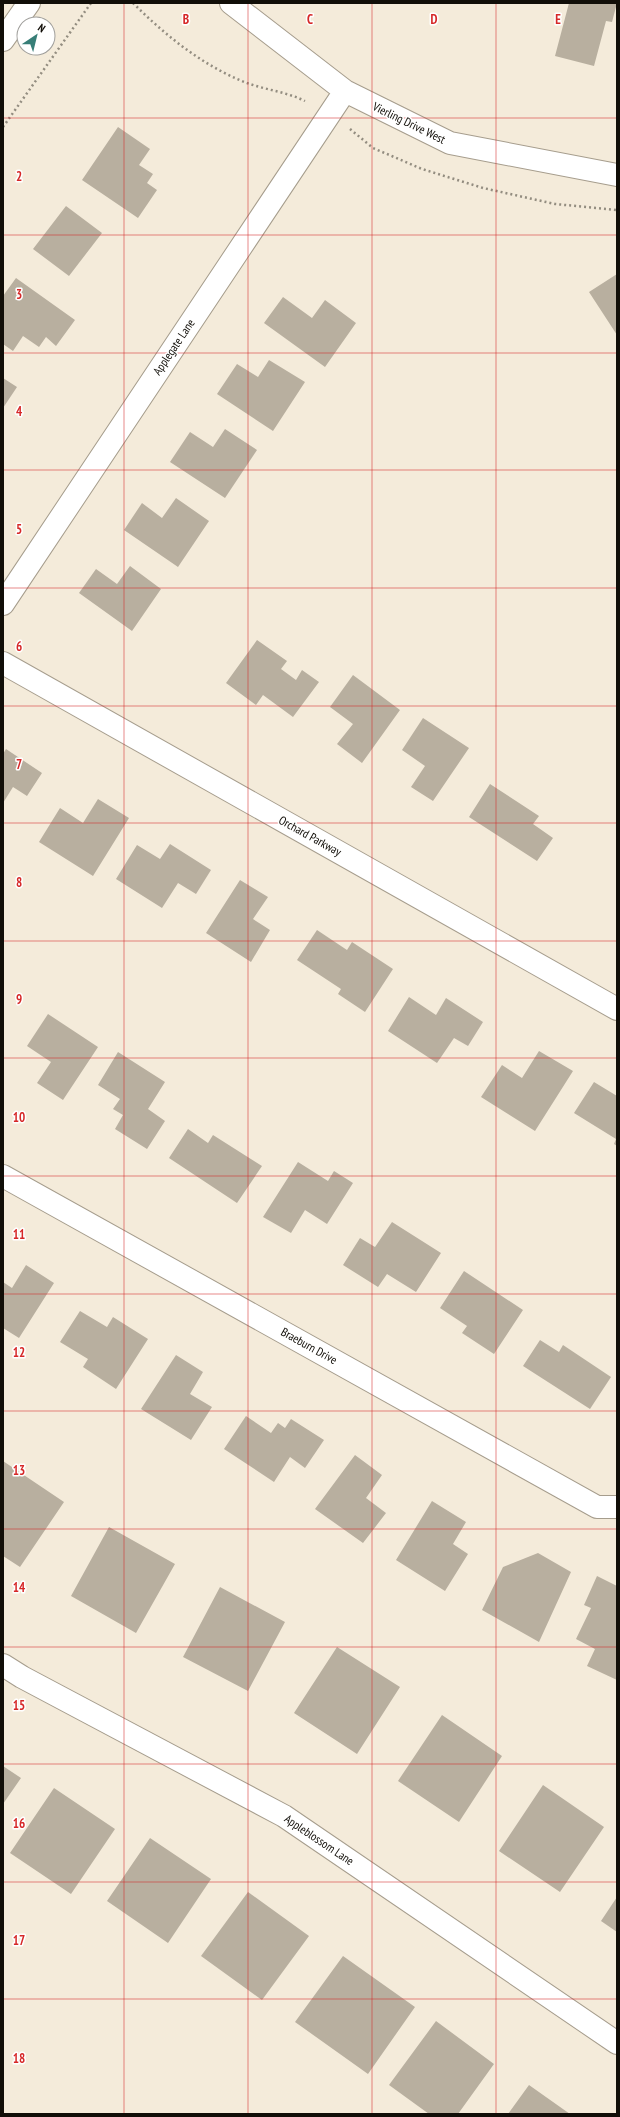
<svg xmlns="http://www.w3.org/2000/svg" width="620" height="2117" font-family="'PT Sans Narrow',sans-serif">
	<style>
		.building { fill: #b8af9f }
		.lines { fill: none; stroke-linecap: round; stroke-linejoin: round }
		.minor-casing { stroke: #a69d8d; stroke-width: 24 }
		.path { stroke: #938d80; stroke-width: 2.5; stroke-dasharray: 2 3; stroke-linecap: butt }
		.minor { stroke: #fff; stroke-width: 22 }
		.grid { fill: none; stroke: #d62828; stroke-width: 1; stroke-opacity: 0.55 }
		.labels { text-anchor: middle; stroke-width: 3; stroke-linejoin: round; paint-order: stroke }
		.street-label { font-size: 12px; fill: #110e08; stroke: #fff }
		.grid-label { font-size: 13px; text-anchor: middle; font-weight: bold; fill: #d62828; stroke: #fff; stroke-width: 3; stroke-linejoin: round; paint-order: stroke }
	</style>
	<rect width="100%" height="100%" fill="#f4ebda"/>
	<path class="building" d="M569,3H617L612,22L606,21L594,66L555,56Z
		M118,127L150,149L139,165L153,174L147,183L157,190L138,218L82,180Z
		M66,206L102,233L69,276L33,249Z
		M617,274V335L589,292Z
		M16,278L75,320L56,346L46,337L39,347L23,336L13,351L3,344V296Z
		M283,297L312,318L325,300L356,323L325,367L264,323Z
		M269,360L305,382L273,431L217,394L237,364L258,377Z
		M3,378L17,387L3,408Z
		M225,429L257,450L225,498L170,462L190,432L213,447Z
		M176,498L209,521L178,567L124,530L142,503L162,518Z
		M130,566L161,589L132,631L79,593L96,569L117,584Z
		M257,640L287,661L281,669L296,680L302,670L319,682L293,717L263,695L256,705L226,683Z
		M353,675L400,710L362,763L337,744L353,724L330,707Z
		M423,718L469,748L433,801L411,787L425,766L402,750Z
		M6,749L42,773L27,796L13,787L3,803V754Z
		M490,784L539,816L533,824L553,838L537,861L469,817Z
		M98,799L129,818L93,876L39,842L60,808L83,823Z
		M170,844L211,870L196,894L178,883L162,908L116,879L137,845L160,859Z
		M240,880L268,897L253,919L270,930L251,962L206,933Z
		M317,930L347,950L352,942L393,969L365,1012L338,994L341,989L297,960Z
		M409,997L436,1015L446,998L483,1022L468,1046L454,1038L437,1063L388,1031Z
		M48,1014L98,1047L63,1100L37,1083L51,1062L27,1046Z
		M539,1051L573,1071L535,1131L481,1097L502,1065L522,1078Z
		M118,1052L165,1082L148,1109L165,1121L147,1149L115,1129L123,1115L113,1109L120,1099L98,1085Z
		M594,1082L617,1096V1146L614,1144L616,1139L574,1113Z
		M188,1129L208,1143L213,1135L262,1166L237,1203L169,1158Z
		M298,1162L328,1181L334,1171L353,1183L327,1224L305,1210L291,1233L263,1217Z
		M392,1222L441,1253L416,1292L387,1274L378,1287L343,1265L360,1238L375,1247Z
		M26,1265L54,1283L19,1338L3,1328V1282L12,1288Z
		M464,1271L523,1310L494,1354L462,1333L467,1326L440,1308Z
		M80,1311L107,1327L113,1317L148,1339L116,1389L83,1367L88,1359L60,1342Z
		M540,1340L559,1352L563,1345L611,1377L590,1409L523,1366Z
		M176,1355L203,1372L190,1394L212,1407L191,1440L141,1409Z
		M246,1416L271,1433L278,1423L285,1428L291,1419L324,1440L305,1468L290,1457L274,1482L224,1449Z
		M355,1455L382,1475L366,1498L386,1513L363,1543L315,1509Z
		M3,1461L64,1502L20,1567L3,1556Z
		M432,1501L466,1522L453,1544L468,1554L445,1591L396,1560Z
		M109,1527L175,1564L136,1633L71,1596Z
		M538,1553L571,1572L539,1642L482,1610L503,1567Z
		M597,1576L617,1586V1680L587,1666L595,1649L576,1639L591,1608L584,1605Z
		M220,1587L285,1622L248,1691L183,1657Z
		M337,1647L400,1687L357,1754L294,1713Z
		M442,1715L502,1756L459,1822L398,1781Z
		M3,1766L21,1778L3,1804Z
		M543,1785L604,1827L560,1892L499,1851Z
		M54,1788L115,1829L71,1894L10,1853Z
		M150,1838L211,1879L168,1943L107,1901Z
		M248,1892L309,1936L262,2000L201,1956Z
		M617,1897V1932L601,1921Z
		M343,1956L415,2007L368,2074L295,2022Z
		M436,2021L494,2064L458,2114H429L389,2085Z
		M529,2085L570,2114H508Z"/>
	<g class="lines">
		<g class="minor-casing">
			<path id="minor" d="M231,3L345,91L450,143L617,175
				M3,40L29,3
				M3,604L345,91
				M3,663L617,1009
				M3,1176L597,1507H617
				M3,1665L22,1677L284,1816L617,2043"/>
		</g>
		<path class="path" d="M133,3C166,36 203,66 247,83C266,90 287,92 305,101
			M3,127L91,3
			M350,129L373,148L422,169L483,188L555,204L617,210"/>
		<use href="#minor" class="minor"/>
	</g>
	<path class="grid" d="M124,3V2114M248,3V2114M372,3V2114M496,3V2114M3,118H617M3,235H617M3,353H617M3,470H617M3,588H617M3,706H617M3,823H617M3,941H617M3,1058H617M3,1176H617M3,1294H617M3,1411H617M3,1529H617M3,1647H617M3,1764H617M3,1882H617M3,1999H617"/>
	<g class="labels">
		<g class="street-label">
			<text transform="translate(409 123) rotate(26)" y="4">Vierling Drive West</text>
			<text transform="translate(174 347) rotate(-56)" y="4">Applegate Lane</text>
			<text transform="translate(310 836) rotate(29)" y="4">Orchard Parkway</text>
			<text transform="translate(309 1346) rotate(29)" y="4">Braeburn Drive</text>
			<text transform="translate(319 1840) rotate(34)" y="4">Appleblossom Lane</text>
		</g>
	</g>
	<g class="grid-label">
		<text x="186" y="24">B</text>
		<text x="310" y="24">C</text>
		<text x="434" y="24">D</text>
		<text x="558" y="24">E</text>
		<text x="19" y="181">2</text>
		<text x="19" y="299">3</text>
		<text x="19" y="416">4</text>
		<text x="19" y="534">5</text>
		<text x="19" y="651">6</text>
		<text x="19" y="769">7</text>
		<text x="19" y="887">8</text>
		<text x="19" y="1004">9</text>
		<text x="19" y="1122">10</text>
		<text x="19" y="1239">11</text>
		<text x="19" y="1357">12</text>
		<text x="19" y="1475">13</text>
		<text x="19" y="1592">14</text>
		<text x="19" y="1710">15</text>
		<text x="19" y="1828">16</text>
		<text x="19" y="1945">17</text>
		<text x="19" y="2063">18</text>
	</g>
	<rect width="620" height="2117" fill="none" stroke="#110e08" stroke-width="8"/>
	<g transform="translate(36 36) rotate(35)"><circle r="19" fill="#ffffff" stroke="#a09f9c"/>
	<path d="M0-3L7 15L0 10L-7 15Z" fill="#377e77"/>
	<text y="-6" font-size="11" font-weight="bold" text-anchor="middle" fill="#110e08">N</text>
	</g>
</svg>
